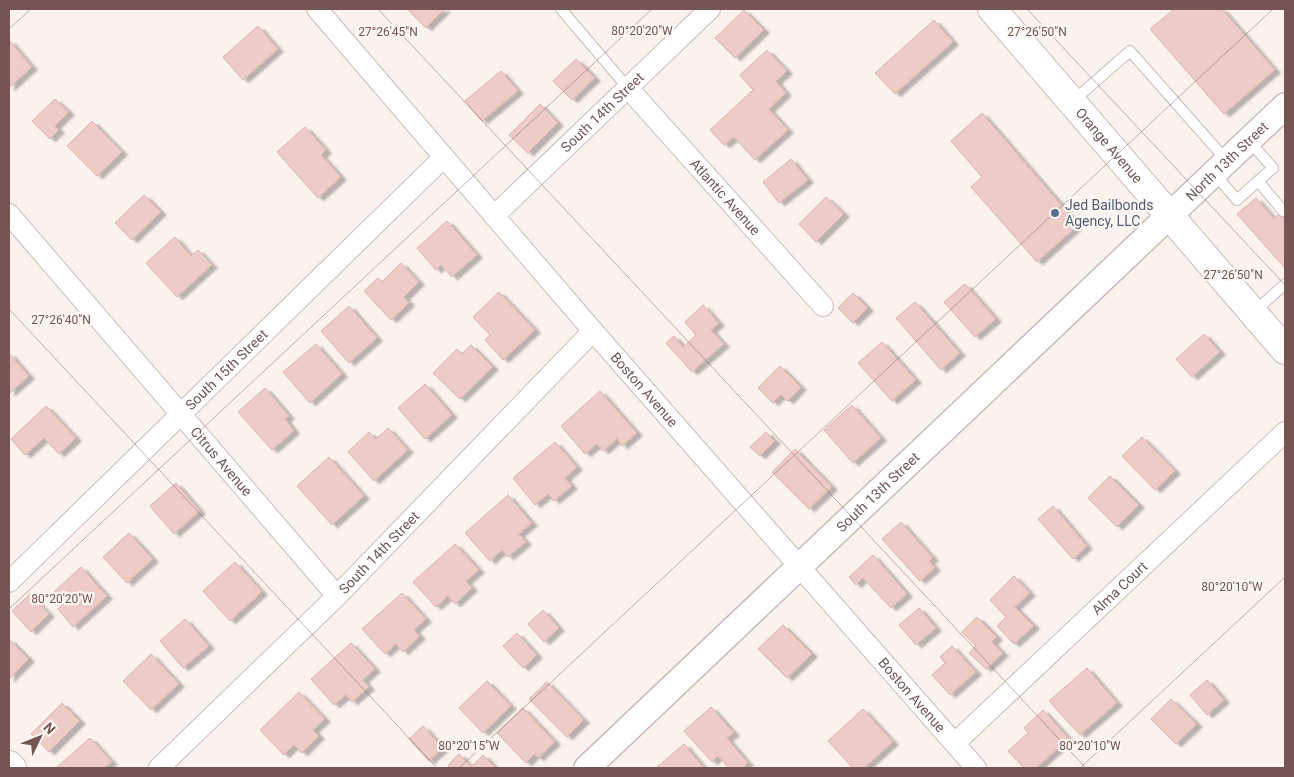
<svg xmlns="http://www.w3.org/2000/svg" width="1294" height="777" font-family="Roboto,sans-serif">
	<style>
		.building { fill: #edccc8; stroke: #deb0aa; filter: url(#shadow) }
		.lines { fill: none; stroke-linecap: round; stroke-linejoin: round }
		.service-casing { stroke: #cebab6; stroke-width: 12 }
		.minor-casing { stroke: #cebab6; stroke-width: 22 }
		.tertiary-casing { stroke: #cebab6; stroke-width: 28 }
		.secondary-casing { stroke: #d1b9b4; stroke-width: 30 }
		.service { stroke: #fff; stroke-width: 10 }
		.minor { stroke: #fff; stroke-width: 20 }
		.tertiary { stroke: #fff; stroke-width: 25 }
		.secondary { stroke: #fff; stroke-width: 28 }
		.ticks { fill: none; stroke: #745552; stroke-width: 1; stroke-opacity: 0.45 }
		.service-dot { fill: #5c6f8a; stroke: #fdf7f3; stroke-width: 2 }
		.labels { text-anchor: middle; stroke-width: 4.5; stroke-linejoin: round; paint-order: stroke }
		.street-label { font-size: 14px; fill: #745552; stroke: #fdf7f3 }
		.service-label { font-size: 14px; fill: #4e5e75; stroke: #fdf7f3; text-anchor: start }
		.ticks-label { font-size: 12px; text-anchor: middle; fill: #745552; stroke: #fdf7f3; stroke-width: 4.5; stroke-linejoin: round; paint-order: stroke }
	</style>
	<defs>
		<filter id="shadow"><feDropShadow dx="5.5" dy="3" stdDeviation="1" flood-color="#0004"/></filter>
	</defs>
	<rect width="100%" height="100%" fill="#fbf2ed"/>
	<path class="building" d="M407,9H445L426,28Z
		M1174,9H1222L1275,70L1224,114L1150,29Z
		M744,10L764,30L735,58L715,38Z
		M934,20L953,42L895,94L875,73Z
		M258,26L278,49L243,80L223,57Z
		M9,40L32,67L9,88Z
		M767,50L787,71L776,81L786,93L769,109L788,130L755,160L734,137L724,145L710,130L753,90L740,75Z
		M576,59L595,78L572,100L553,81Z
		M501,71L518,91L482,121L465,101Z
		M55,99L69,112L55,126L59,130L50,139L32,121Z
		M540,104L558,123L528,153L509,135Z
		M982,113L1075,221L1076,227L1037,262L971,187L982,177L951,141Z
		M92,121L122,152L97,176L67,146Z
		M305,127L326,150L321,155L341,177L318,198L277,152Z
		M791,159L808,180L779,203L763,182Z
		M144,195L161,212L132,240L115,223Z
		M826,197L844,214L816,242L799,224Z
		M1256,198L1274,219L1285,209V268L1237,214Z
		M447,221L477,255L452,277L441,265L436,270L417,248Z
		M175,237L191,256L198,250L212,265L177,297L146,263Z
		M401,263L419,282L404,297L409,303L391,320L364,291L378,278L382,282Z
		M965,284L996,319L975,337L944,302Z
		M499,292L535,330L503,360L485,340L490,335L473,317Z
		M853,293L868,308L853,323L838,308Z
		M915,302L960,353L941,370L896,318Z
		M703,305L719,323L711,330L724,344L692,372L666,343L674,336L683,347L696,335L685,322Z
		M349,306L377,338L349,363L321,331Z
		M1204,334L1220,352L1192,377L1176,359Z
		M882,342L916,380L892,401L858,363Z
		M316,344L342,374L310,403L283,372Z
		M471,345L493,367L460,399L433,373L457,349L462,354Z
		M9,353L29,376L10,393L9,391Z
		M780,366L801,387L788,401L781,395L773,403L758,388Z
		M425,384L452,415L425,439L398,408Z
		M265,388L289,416L285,419L294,431L272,450L238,412Z
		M600,391L637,433L622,446L617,439L603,451L597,444L585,454L561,426Z
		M852,405L881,438L853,463L824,430Z
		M46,406L76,438L59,454L44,438L25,455L11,439Z
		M388,428L408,450L374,481L348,452L369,432L376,439Z
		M766,432L775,441L760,456L750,447Z
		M1142,437L1175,471L1155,490L1122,456Z
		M555,442L577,467L565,478L572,486L554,501L548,494L535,505L513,478Z
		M795,449L832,487L809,509L772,472Z
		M329,457L364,496L332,525L297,486Z
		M1110,476L1139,505L1117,527L1088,498Z
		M176,483L200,511L174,534L150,506Z
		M508,495L532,523L519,534L526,542L508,557L502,550L490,561L465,533Z
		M1053,506L1087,546L1073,559L1038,519Z
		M901,522L933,558L929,561L935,568L920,581L882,539Z
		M129,533L153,559L127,583L103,557Z
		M455,544L479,570L466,581L472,588L455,604L448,596L436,607L413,582Z
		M873,555L907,594L891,608L863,578L856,585L849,577Z
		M235,562L262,592L230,621L203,591Z
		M81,567L107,596L73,627L58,609L65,603L54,592Z
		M1014,576L1030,593L1015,607L1034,626L1014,644L997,626L1006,617L990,600Z
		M402,593L426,619L414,630L420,636L403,652L396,644L385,654L362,629Z
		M30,594L49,614L31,632L12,611Z
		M919,608L936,628L916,645L899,625Z
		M543,610L559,628L544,642L528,624Z
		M977,617L997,637L992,642L1003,653L986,669L969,653L976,646L962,632Z
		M185,619L209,646L183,668L160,641Z
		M783,625L812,654L787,678L758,649Z
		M517,633L537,655L523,668L503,646Z
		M9,639L29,659L9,679Z
		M351,643L375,669L363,680L369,687L352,702L346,695L334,705L311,679Z
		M952,646L976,672L950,695L932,675L945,663L940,657Z
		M151,654L179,684L151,710L123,681Z
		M1087,668L1117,703L1080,735L1049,701Z
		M1207,680L1224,700L1207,715L1190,695Z
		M487,681L511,706L483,733L459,708Z
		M547,682L584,720L567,737L529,699Z
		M299,692L325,719L313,730L319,736L302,753L294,745L284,755L260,730Z
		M1171,699L1197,724L1176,744L1151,719Z
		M62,703L80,721L49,752L31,734Z
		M711,707L734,733L727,738L748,763L743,768H729L718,756L712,762L684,731Z
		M523,708L555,742L538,758L535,754L526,763L497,733Z
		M863,709L893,742L864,768H853L828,741Z
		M1043,710L1069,739L1036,768H1024L1008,751L1028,733L1024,728Z
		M423,726L443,748L429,761L409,739Z
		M90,738L112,762L104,768H56Z
		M684,744L704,768H656Z
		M459,754L471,767L483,755L496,768H450L448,765Z"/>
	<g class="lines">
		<g class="service-casing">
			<path id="service" d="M561,9L628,88
				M1073,101L1130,51L1227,161
				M1249,141L1273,168L1258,181L1283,211
				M1215,174L1237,200L1258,181
				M1254,312L1285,284"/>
		</g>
		<g class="minor-casing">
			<g id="minor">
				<path id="s1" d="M317,9L593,331L976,768"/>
				<path id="s2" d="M628,88L823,306"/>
				<path id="s3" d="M9,214L337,596"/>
				<path id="s4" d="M494,216L710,9"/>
				<path id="s5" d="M9,582L443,158"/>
				<path id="s6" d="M955,743L1285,432"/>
				<path id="s7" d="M159,768L337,596L593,331"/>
			</g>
		</g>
		<g class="tertiary-casing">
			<g id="tertiary">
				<path id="s8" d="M587,768L1285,106"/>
			</g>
		</g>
		<g class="secondary-casing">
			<g id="secondary">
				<path id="s9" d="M992,9L1285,350"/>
				<path d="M9,765L12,768"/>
			</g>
		</g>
		<use href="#service" class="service"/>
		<use href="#minor" class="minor"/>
		<use href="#tertiary" class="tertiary"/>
		<use href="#secondary" class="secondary"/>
	</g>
	<path class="ticks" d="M378,9L1086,768M1027,9L1285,285M9,29L31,9M9,309L437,768M9,609L652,9M459,768L1273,9M1080,768L1285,577"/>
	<circle class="service-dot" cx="1055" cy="213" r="5"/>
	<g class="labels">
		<g class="street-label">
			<text dy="5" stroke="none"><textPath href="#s4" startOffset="150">South 14th Street</textPath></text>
			<text dy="5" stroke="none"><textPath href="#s9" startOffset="180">Orange Avenue</textPath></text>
			<text dy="5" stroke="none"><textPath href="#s8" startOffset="882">North 13th Street</textPath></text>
			<text dy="5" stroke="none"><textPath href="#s2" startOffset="146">Atlantic Avenue</textPath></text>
			<text dy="5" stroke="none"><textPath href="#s5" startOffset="304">South 15th Street</textPath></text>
			<text dy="5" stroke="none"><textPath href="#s1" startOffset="502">Boston Avenue</textPath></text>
			<text dy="5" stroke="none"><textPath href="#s3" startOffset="326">Citrus Avenue</textPath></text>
			<text dy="5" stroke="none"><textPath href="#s8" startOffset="401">South 13th Street</textPath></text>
			<text dy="5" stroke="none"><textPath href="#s7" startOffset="308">South 14th Street</textPath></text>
			<text dy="5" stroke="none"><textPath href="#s6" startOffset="226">Alma Court</textPath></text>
			<text dy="5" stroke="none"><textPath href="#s1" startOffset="908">Boston Avenue</textPath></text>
		</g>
		<g class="service-label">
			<text x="1065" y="210">Jed Bailbonds<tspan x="1065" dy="16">Agency, LLC</tspan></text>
		</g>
	</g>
	<g class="ticks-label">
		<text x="642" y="35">80°20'20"W</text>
		<text x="388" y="36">27°26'45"N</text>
		<text x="1037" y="36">27°26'50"N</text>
		<text x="1233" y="279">27°26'50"N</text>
		<text x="61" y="324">27°26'40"N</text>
		<text x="1232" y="591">80°20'10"W</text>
		<text x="62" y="603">80°20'20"W</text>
		<text x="469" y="750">80°20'15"W</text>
		<text x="1090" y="750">80°20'10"W</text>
	</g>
	<rect width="1294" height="777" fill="none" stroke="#745552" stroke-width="20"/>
	<g transform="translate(40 737) rotate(47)" stroke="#fdf7f3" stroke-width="4" paint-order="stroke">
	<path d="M0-4L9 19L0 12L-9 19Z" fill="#745552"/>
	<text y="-8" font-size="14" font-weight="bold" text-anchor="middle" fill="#745552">N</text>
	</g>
</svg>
